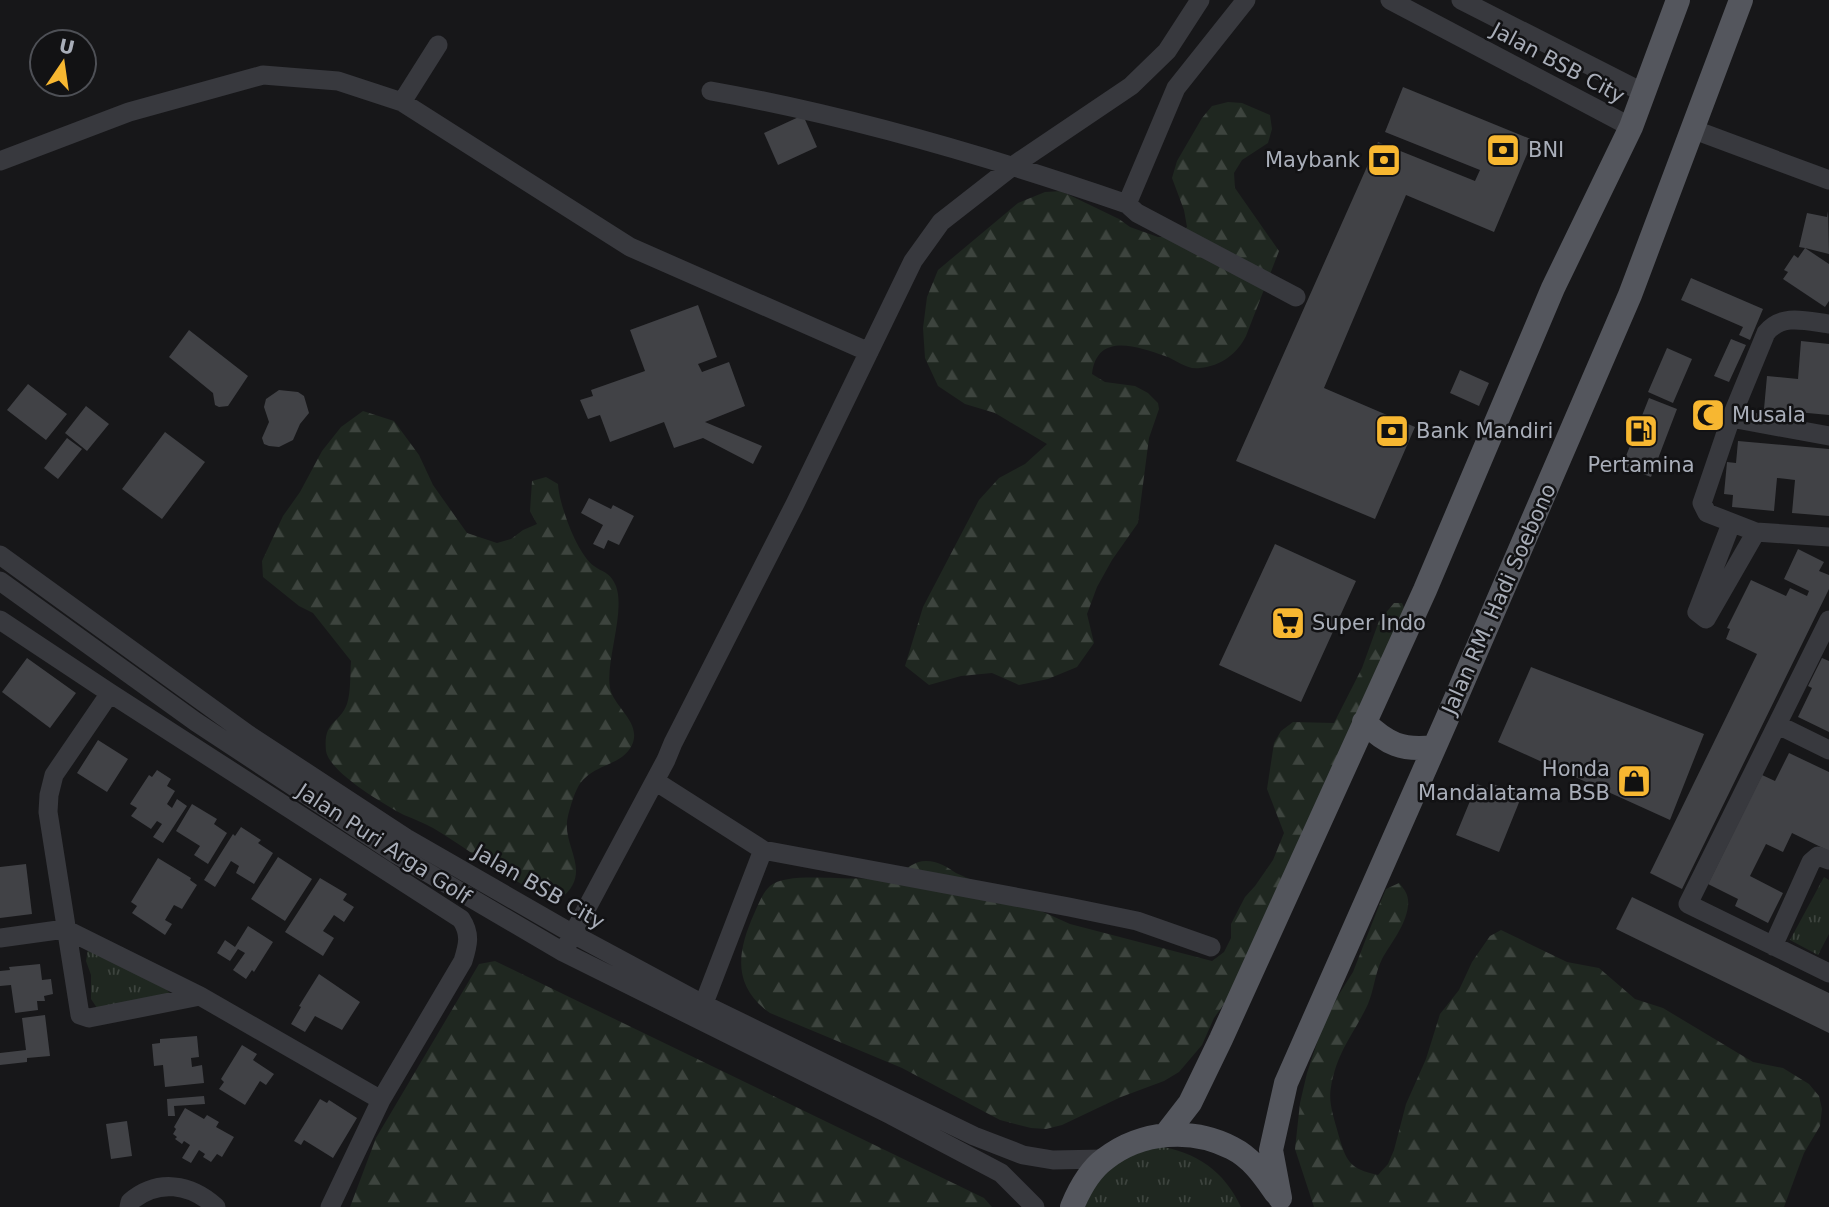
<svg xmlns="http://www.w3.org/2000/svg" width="1829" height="1207" font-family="'DejaVu Sans',sans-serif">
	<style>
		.forest { fill: url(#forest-firs) }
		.park { fill: url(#park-tufts) }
		.building { fill: #414246 }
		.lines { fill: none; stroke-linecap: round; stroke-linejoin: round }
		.minor { stroke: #38393e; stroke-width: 19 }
		.major { stroke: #54565d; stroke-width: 24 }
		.labels { text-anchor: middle; stroke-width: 5; stroke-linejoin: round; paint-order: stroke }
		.street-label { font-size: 21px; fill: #a9aeb9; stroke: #121214 }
		.poi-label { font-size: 21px; fill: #a9aeb9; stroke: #121214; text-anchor: start }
	</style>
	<defs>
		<pattern id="forest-firs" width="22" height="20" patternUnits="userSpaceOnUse" patternTransform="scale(1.75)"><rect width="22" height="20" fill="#1f2720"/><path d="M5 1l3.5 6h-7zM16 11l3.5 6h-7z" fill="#3d443e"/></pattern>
		<pattern id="park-tufts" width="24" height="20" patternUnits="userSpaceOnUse" patternTransform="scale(1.75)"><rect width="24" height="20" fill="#1f2720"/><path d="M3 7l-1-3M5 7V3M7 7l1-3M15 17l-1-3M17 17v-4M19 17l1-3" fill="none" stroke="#3d443e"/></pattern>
	</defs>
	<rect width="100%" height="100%" fill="#171719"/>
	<path class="forest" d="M1228,102L1242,103L1270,115L1272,129L1268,143L1242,160L1234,173L1235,188L1279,251L1246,336C1237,354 1221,366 1200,368C1186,370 1177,360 1165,356C1136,346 1097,332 1092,374L1105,382L1135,386L1148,393L1158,403L1159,409L1149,438L1138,523L1112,560L1097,587L1087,614L1094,643L1077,667L1048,679L1019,685L992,673L961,676L929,685L905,666L923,607L979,500L999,478L1025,464L1047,444L995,413L965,404L938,386L925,358L923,328L927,297L938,270L1018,203L1045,192L1061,191L1119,219L1130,227L1158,237H1175L1187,227L1184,210L1172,178L1177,161L1202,118L1212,106Z
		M363,411L394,421L419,455L433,485L467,533L497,543L511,539L523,530L537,524L530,511L532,481L546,477L558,484C559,504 577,554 594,566C602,572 609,572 614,582C628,606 605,660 610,688C614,708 642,722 632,745C623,764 599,764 585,778C576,785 571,805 568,816C560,846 596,872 559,900C512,885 475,853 433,828C424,823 414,819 404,815C385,805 329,772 326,751C323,720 339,725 347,704C351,692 350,674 351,661L313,613L299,606L263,577L262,561L283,516L300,492L322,451L341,427Z
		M1394,603H1402L1405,610L1232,993L1214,1018L1202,1045L1179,1072L1164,1081L1121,1097L1062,1125L1046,1129L1031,1128L1000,1120L902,1068L770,1013C732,986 737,952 754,914C758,905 763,892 770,886C787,871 846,881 871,878C879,877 889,875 897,873C908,869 914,861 926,861C938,861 947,867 956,873L1070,924L1212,961L1224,952L1231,938V924L1245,897L1255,886L1273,860L1284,833L1267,789L1274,743L1281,731L1293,722L1334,723L1362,668L1379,621Z
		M1399,883C1406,891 1409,896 1408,906C1406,925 1391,943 1382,959C1375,973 1374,990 1368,1004C1354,1034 1337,1051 1331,1087C1328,1102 1334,1118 1338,1133C1346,1161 1349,1169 1378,1175L1388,1164L1394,1150L1406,1104L1426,1059L1440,1014L1459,990L1472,962L1490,936L1501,930L1567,962L1599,968L1635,999L1663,1008L1753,1062L1783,1068L1809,1084L1819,1096L1822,1109L1820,1126L1804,1153L1784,1207H1314L1295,1149L1300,1103L1307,1073L1322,1028L1336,999L1353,972L1380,903L1386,889Z
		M495,961L984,1198L992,1207H350L376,1138L479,964Z"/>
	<path class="park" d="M1824,877L1829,880V934L1818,955L1790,940Z
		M88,949L166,989L171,994L97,1008L91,999V975L86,961Z
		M1157,1146C1197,1152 1224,1171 1241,1207H1065L1087,1173Z"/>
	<path class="building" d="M1403,87L1533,140L1494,232L1406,195L1324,388L1415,427L1375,519L1236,461L1378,142L1475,181L1480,170L1385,132Z
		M803,115L817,147L778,165L764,133Z
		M1828,211L1829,254L1805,248L1829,264V301L1825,307L1783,279L1788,272L1784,270L1794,255L1798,258L1805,248L1799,247L1807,213L1827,217Z
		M1691,278L1763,309L1750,340L1739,335L1743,327L1681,300Z
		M698,305L717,357L698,364L702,372L729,362L745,406L705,422L762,446L753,464L703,438L674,448L664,422L610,442L600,415L588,419L580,400L593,396L591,390L645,371L630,330Z
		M189,330L248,376L228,406L219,407L215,405L213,393L169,357Z
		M1731,339L1746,345L1729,382L1714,376Z
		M1801,341L1829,344V415L1764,409L1767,376L1798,379Z
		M1667,348L1692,359L1673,403L1648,392Z
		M1460,370L1489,383L1479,406L1450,393Z
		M28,384L67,414L46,440L7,410Z
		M279,390L298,392L304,396L309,413L300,424L293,440L279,447L269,446L264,444L262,438L269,422L264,407L266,399Z
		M1649,398L1677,409L1651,477L1622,466Z
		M1703,404L1719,411L1713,426L1696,419Z
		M86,406L109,424L87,451L65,433Z
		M165,432L205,462L162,519L122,489Z
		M67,438L82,449L58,479L44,468Z
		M1738,441L1829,449V516L1792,513L1795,480L1787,479L1777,478L1774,511L1732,507L1733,495L1724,494L1727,462L1736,463Z
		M589,498L611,509L613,505L634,516L619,545L608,540L604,549L593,544L603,525L581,513Z
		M1275,544L1356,581L1301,702L1219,665Z
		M1798,549L1824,562L1819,571L1829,575V589L1682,889L1650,873L1757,654L1726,639L1730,629L1727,628L1751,580L1786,596L1790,588L1807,596L1809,591L1784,579Z
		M27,658L76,693L50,728L2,692Z
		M1822,658L1829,661V732L1798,717L1812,688L1808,686Z
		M1531,667L1704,734L1670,820L1498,742Z
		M98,740L128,759L107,792L77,773Z
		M1789,753L1829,772V851L1792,833L1783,852L1766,844L1750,876L1783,893L1768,923L1735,906L1738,899L1708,884L1762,775L1775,781Z
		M157,770L171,779L167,786L175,791L167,804L172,808L177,799L187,806L163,843L153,837L162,824L157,821L151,829L131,816L137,808L130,804L149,775L152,777Z
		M1477,784L1491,789L1493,784L1522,795L1499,852L1456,835Z
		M192,804L217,819L214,824L227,833L208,864L194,855L200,846L176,831Z
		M241,827L261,840L258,843L273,853L254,884L236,873L239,866L231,861L215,887L204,880L233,834L235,836Z
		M278,857L312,879L285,921L251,899Z
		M158,858L191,878L190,880L197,885L182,909L174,905L165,920L172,924L165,935L132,913L137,906L131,902Z
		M26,864L32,914L0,918V867Z
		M320,878L347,894L343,900L354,907L344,922L334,915L323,931L334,938L323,956L285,932Z
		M1632,897L1829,993V1033L1616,929Z
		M248,926L273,942L254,972L252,970L246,979L233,970L245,953L238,949L230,961L217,953L225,940L235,947Z
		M40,964L42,980L51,979L53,994L44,996L45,1001H37L38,1010L15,1013L11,985L0,986V971L10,970L9,967Z
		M319,974L360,1002L342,1030L315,1016L305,1032L291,1024L301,1007L299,1006Z
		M45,1015L50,1056L27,1058V1062L0,1065V1053L26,1050L22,1018Z
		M197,1036L199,1057L191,1058L192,1067L202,1065L204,1083L165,1087L163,1065L154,1066L152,1044L160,1043V1039Z
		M242,1045L257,1054L253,1060L274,1074L266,1085L260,1081L245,1105L219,1089L224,1082L221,1079Z
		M204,1096L205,1104L174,1106L175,1116H168L167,1099Z
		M320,1099L327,1103L329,1100L357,1118L333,1158L304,1140L301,1145L294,1141Z
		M185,1108L204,1119L207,1115L219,1122L216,1127L234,1137L222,1157L217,1154L211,1162L203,1157L205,1154L199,1150L191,1163L182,1158L190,1145L184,1141L182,1144L175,1139L177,1137L173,1134L176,1129L174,1127Z
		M127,1121L132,1156L111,1159L106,1124Z"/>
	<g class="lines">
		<path class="minor" d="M1390,0L1631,127
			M1461,0L1644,93
			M438,45L402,102L630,247L869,352
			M711,91C852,116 991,157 1127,204L1137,213L1296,297
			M1692,129L1829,180
			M0,161L129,112L263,75L338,81L402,102
			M1127,204L1176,88L1246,0
			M1829,324C1806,321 1782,313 1766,333L1731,418L1702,503L1707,513L1756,532L1829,537
			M1731,418L1829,436
			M1731,524L1697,612L1706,619L1756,532
			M0,555L246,733L406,838L573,934L703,1004L974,1136L1023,1155L1053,1160L1104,1159
			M0,581L196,722L396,854L563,952L891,1115L1001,1173L1035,1207
			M0,620L110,693L461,919C471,934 468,945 463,961L381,1100L330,1207
			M1829,620L1688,904L1829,973
			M110,693L54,775L49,795L48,812L80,1015L89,1018L200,996
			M1778,725L1829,750
			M655,781L763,850L699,1016
			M763,850L1069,907L1137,921L1211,947
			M0,938L65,929L200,996L381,1100
			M567,945L666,760L673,743L795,504L913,261L941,222L1014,165L1131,86L1167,51L1200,0
			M1773,946L1811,862L1818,856L1829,860
			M129,1207L130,1202C158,1178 191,1184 216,1207"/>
		<path class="major" d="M1364,722C1387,744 1402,751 1434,747
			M1166,1134L1190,1103L1221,1039L1425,590L1553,288L1631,127L1678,0
			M1280,1198L1271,1150L1286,1083L1446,721L1630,295L1741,0
			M1072,1207C1079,1190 1090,1170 1105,1159C1141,1131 1192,1127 1232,1148C1252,1158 1264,1176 1276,1193"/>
	</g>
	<defs>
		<g id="bank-square" transform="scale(1.75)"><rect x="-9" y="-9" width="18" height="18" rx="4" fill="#f7b731" stroke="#121214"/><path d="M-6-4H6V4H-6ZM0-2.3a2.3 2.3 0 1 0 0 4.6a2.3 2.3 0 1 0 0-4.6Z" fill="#111"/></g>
		<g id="mosque-square" transform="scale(1.75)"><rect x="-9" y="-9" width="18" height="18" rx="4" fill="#f7b731" stroke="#121214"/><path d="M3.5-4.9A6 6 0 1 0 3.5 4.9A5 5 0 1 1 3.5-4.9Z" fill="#111"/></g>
		<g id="fuel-square" transform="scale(1.75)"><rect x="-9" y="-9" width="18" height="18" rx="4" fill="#f7b731" stroke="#121214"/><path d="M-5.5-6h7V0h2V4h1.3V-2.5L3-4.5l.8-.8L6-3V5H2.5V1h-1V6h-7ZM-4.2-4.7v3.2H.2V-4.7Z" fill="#111"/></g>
		<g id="supermarket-square" transform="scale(1.75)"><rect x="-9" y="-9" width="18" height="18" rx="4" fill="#f7b731" stroke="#121214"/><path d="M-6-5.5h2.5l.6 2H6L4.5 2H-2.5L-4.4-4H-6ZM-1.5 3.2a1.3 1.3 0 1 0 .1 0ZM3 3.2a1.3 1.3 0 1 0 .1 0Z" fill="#111"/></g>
		<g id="shop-square" transform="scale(1.75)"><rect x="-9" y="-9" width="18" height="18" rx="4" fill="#f7b731" stroke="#121214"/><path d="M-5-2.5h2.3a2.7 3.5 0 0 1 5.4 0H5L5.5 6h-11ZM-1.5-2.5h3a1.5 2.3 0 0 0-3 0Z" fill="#111"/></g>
	</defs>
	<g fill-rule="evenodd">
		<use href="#bank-square" x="1503" y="150"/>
		<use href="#bank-square" x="1384" y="160"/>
		<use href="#mosque-square" x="1708" y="415"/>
		<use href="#bank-square" x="1392" y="431"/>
		<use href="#fuel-square" x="1641" y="431"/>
		<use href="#supermarket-square" x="1288" y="623"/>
		<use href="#shop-square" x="1634" y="781"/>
	</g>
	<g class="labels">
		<g class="street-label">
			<text transform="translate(1558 63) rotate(28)" y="7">Jalan BSB City</text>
			<text transform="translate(1499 599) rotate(-66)" y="7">Jalan RM. Hadi Soebono</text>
			<text transform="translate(384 844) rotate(33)" y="7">Jalan Puri Arga Golf</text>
			<text transform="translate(539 887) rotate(30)" y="7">Jalan BSB City</text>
		</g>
		<g class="poi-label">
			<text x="1528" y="157">BNI</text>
			<text x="1360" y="167" text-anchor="end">Maybank</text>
			<text x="1732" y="422">Musala</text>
			<text x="1416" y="438">Bank Mandiri</text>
			<text x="1641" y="472" text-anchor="middle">Pertamina</text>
			<text x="1312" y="630">Super Indo</text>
			<text x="1610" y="776" text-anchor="end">Honda<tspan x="1610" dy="24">Mandalatama BSB</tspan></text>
		</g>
	</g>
	<g transform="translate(63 63) rotate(13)"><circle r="33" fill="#121214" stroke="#4e5056" stroke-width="2"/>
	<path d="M0-5L12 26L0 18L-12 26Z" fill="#f7b731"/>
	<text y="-10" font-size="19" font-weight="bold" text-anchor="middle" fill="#a9aeb9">U</text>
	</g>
</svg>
